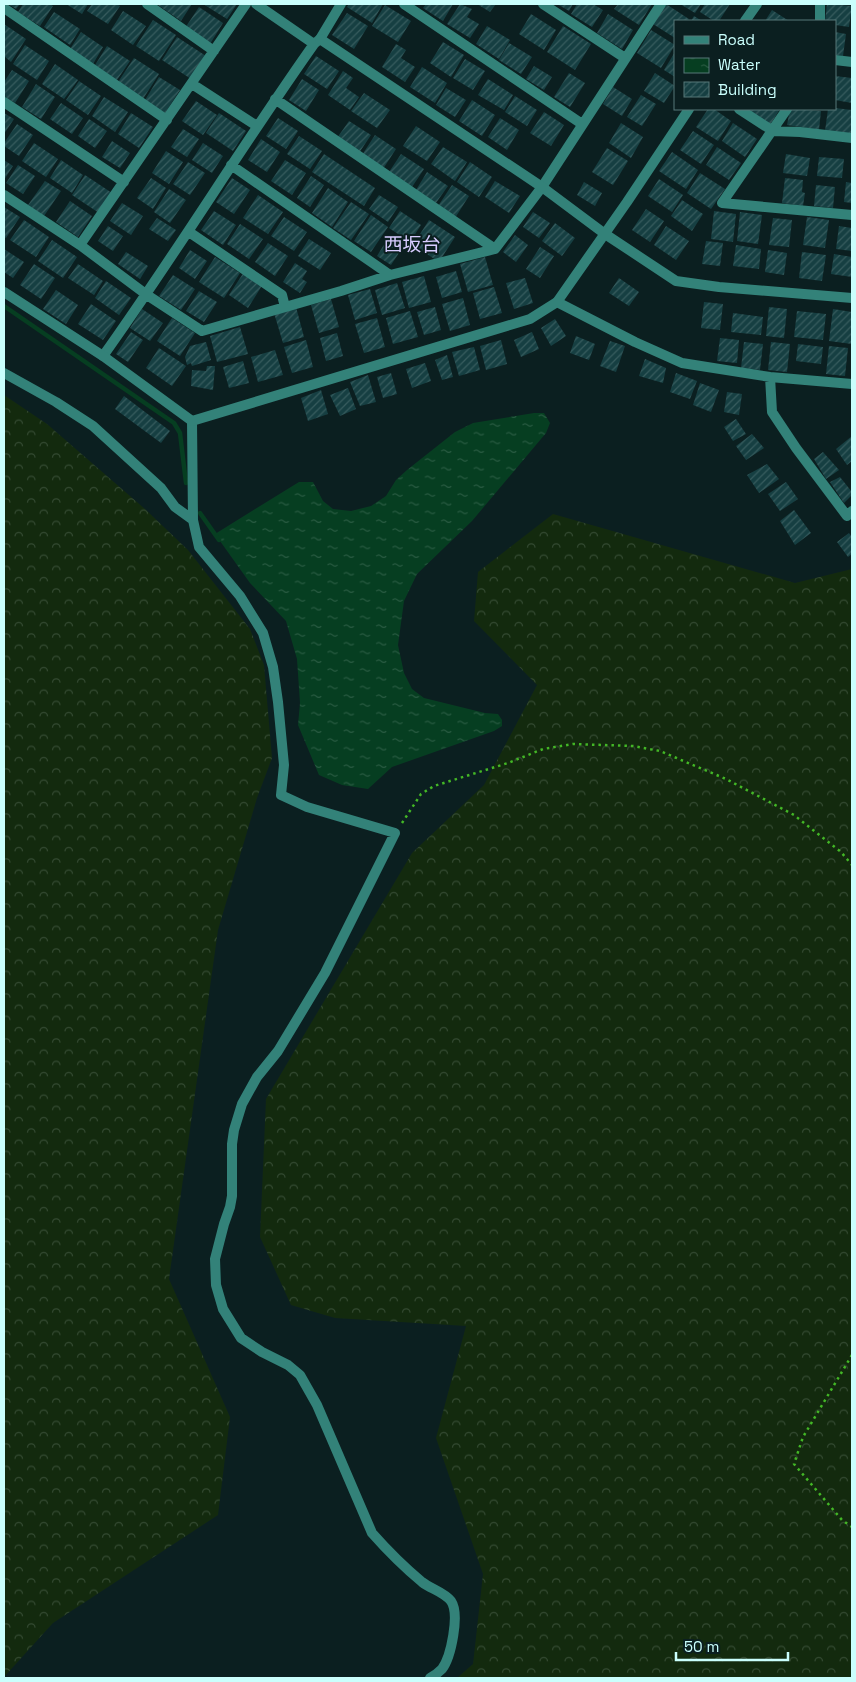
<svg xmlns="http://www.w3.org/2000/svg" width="856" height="1682" font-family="'Space Grotesk','Noto Sans JP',sans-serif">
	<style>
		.forest { fill: url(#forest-crowns) }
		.water { fill: url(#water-ripples) }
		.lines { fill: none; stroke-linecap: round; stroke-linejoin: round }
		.stream { stroke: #063e21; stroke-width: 4.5 }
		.building { fill: url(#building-hatch) }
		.path { stroke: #43b726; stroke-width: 2.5; stroke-dasharray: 2.5 4; stroke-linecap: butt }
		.minor { stroke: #338279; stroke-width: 10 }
		.tertiary { stroke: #338279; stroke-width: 10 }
		.labels { text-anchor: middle; stroke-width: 4; stroke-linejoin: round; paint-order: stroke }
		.quarter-label { font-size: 19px; fill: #d7ccff; stroke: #0b1f20 }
	</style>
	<defs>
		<pattern id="forest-crowns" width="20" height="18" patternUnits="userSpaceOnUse" patternTransform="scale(1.25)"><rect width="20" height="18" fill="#132a0e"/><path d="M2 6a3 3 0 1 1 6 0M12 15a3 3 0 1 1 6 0" fill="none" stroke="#344a32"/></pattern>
		<pattern id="water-ripples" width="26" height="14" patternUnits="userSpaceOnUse" patternTransform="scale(1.25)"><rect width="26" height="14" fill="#063e21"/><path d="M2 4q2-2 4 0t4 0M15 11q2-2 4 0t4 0" fill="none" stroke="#295b42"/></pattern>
		<pattern id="building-hatch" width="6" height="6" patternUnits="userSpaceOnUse" patternTransform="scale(1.25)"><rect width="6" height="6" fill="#163f42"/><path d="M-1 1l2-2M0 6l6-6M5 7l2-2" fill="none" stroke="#375c5e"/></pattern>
	</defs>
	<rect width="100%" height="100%" fill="#0b1f20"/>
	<path class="forest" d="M4,395L47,424L145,509L188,550L250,629L264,665L272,758L257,798L218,930L169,1279L230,1417L218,1515L53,1623L4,1677Z
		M553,514L795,583L852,569V1678H457L473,1664L483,1574L436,1438L466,1326L335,1318L291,1305L260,1237L266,1099L412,853L484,785L537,685L474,621L478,572Z"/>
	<path class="water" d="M534,413H544L550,423L546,433L472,521L417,574L404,601L398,645L404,673L412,689L424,698L485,713L498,714L502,720V726L494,731L392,767L368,789L342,785L319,775L298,725L300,703L297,659L286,621L250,583L215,534L299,482H313L323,501L333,509L351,511L371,506L386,496L396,480L407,470L455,432L473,423Z"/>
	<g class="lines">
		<path class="stream" d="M4,306L174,423L180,433L186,483
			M200,513L219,540"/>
	</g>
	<path class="building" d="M8,4H20L16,9Z
		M23,4H50L53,6L40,26L18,12Z
		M66,4H88L82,14Z
		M92,4H116L120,6L108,24L87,11Z
		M159,4H192L181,21L158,5Z
		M203,4H237L227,19Z
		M349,4H383L372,23L347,7Z
		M426,4H453L443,21L423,8Z
		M460,4L472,9L467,17L479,24L470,38L447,24Z
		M477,4H496L490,12Z
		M557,4H573L569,11Z
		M577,4H593L603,10L592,27L571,14Z
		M618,4H652L639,25L614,9Z
		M666,4L689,19L687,21H675V38L653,24Z
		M680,4H701L695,13Z
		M705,4H730L719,21H714L700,12Z
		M827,4L852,6L849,27L835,25V21H825Z
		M385,5L411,21L398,42L372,26Z
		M199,7L223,23L210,44L185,28Z
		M772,10L789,21H765Z
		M123,11L146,26L133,45L111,30Z
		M54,12L80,29L70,45L44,27Z
		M347,13L368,26L354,49L332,35Z
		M531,14L556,30L544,50L519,34Z
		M608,14L633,30L622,49L597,33Z
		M694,16L702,21H691Z
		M153,20L176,35L159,61L136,46Z
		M4,24L26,39L11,62L4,56Z
		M487,26L510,40L499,59L476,44Z
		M563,26L591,44L575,70L547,52Z
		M651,30L675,45L661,68L637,53Z
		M81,32L103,47L93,64L70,49Z
		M835,32L846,34L843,56L835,55Z
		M177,37L206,56L191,79L162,60Z
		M443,42L464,55L451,77L430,63Z
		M509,43L532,57L521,74L499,60Z
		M396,44L406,50L401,58L415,67L405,82L382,67Z
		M25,45L49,61L37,80L13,64Z
		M107,46L130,61L117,80L95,65Z
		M675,52V77L664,70Z
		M316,56L339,71L327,89L304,74Z
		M134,58L159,74L143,99L118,82Z
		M465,59L485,71L473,90L453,78Z
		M55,64L78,80L64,99L42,84Z
		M534,66L552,77L544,90L526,79Z
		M422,67L447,83L435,103L410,87Z
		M12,70L29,81L15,103L4,96V82Z
		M343,71L353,78L346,88L359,97L350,110L328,95Z
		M569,73L585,83L570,107L554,97Z
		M655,73L675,86L664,103L644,91Z
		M835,76L852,78V103L835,100Z
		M159,77L180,90L165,113L145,100Z
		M302,79L319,90L306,111L289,100Z
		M488,79L513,95L504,110L478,95Z
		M79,81L101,96L88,115L66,100Z
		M36,84L55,97L41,119L22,107Z
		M613,87L632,99L622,116L603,104Z
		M446,88L466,100L455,117L436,105Z
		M364,93L390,110L377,128L351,111Z
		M641,95L656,104L642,126L627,117Z
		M515,96L537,110L527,126L505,112Z
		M104,97L128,112L115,132L92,116Z
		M472,100L495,115L482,136L459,121Z
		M196,101L217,115L203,135L182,121Z
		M61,103L83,118L72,134L50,119Z
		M835,108L852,110L851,134L825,131L828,109Z
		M708,109H714L731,121L718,141L696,127Z
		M744,109H780L770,125Z
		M790,109L821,111L819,130L787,125Z
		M544,112L564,125L551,146L530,133Z
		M4,113L14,119L4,134Z
		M131,113L153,127L139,148L118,134Z
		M219,113L246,131L233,151L206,133Z
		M278,118L298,131L286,149L266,136Z
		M500,118L519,130L507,150L488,137Z
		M89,119L107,131L95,148L78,136Z
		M349,121L371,135L359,153L337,138Z
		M621,123L643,137L631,158L609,143Z
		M733,123L757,139L745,157L722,141Z
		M17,124L33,135L19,156L4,146V143Z
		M416,126L440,142L427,161L403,146Z
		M183,129L199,139L187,157L171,147Z
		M693,131L714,145L701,164L680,150Z
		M375,135L396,149L383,169L362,155Z
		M299,136L322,151L310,169L287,154Z
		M261,139L280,152L267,172L248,160Z
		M112,141L130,153L120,168L102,157Z
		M34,143L58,159L46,177L22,161Z
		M203,143L223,156L212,173L192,160Z
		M443,147L467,162L455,181L431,164Z
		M717,147L741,163L729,180L706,165Z
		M607,148L628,161L613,185L592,172Z
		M166,151L183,162L169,184L152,173Z
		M672,152L698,170L686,189L659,171Z
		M324,154L375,188L364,206L312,172Z
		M401,154L424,169L412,187L389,172Z
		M786,154L810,158L807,176L783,173Z
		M819,157L844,159L842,178L817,176Z
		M4,160L13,166L4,180Z
		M61,160L83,175L72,193L50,178Z
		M285,160L306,173L292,195L271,181Z
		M188,162L205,173L190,195L173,184Z
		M470,162L492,177L479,197L457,182Z
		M18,165L35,176L23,194L6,183Z
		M427,172L448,186L436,203L416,190Z
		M700,173L725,189L711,209L687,193Z
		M85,175L112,193L99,213L72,195Z
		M311,176L324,185L310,207L297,198Z
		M151,178L166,188L153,209L137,198Z
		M232,178L250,190L234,214L216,202Z
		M785,178L803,180L802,192L805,193L803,206L782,203Z
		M659,179L683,195L672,212L648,196Z
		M45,181L61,191L44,216L28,205Z
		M495,181L520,196L509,213L485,197Z
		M584,182L602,193L595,206L577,195Z
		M846,182L852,183V203L844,202Z
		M452,185L469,196L455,218L438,206Z
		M816,185L835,187L833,208L814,206Z
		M328,188L348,202L332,227L312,213Z
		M169,189L186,200L170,223L154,212Z
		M258,195L283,212L268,234L243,218Z
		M379,195L398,207L388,222L369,209Z
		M682,200L703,214L692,231L671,216Z
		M70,201L92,216L78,237L56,222Z
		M351,202L369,214L351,240L333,228Z
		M122,203L143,216L131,235L110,221Z
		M4,207L20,217L6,238L4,237Z
		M646,209L664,221L650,242L632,230Z
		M214,211L236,225L223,245L201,230Z
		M400,211L421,225L410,242L389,228Z
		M714,211L736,214L733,242L711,239Z
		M533,212L550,223L539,238L523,227Z
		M740,212L762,215L758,244L737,241Z
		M371,215L388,227L371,252L354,241Z
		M284,217L307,232L294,251L271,236Z
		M807,217L829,220L825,248L803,245Z
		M157,218L176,230L168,241L149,229Z
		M773,218L792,220L789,247L769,245Z
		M24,220L49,237L36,257L10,240Z
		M429,220L455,237L439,262L413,245Z
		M555,223L575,238L562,256L542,241Z
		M240,224L263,239L249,259L227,244Z
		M108,226L123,236L113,251L98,241Z
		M666,226L689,241L676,260L654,245Z
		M839,226L852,228V251L836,249Z
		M515,235L528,245L516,262L503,252Z
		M388,238L403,247L391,265L377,256Z
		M309,239L331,253L320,270L298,256Z
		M52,240L77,257L63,278L38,261Z
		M706,241L723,243L720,266L702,264Z
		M268,243L288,256L275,276L255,262Z
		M736,245L761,249L759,269L733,266Z
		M540,247L554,256L540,278L526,269Z
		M4,249L24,262L13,278L4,272Z
		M190,250L207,261L195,279L179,268Z
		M768,250L787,253L784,275L765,272Z
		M126,252L148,266L140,279L118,264Z
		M802,252L826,255L822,281L799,278Z
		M834,254L852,257V277L831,274Z
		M215,257L240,273L224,298L199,282Z
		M485,257L493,285L468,292L460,264Z
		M295,263L307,271L302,279L307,282L300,293L283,282Z
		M34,264L55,278L41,299L20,285Z
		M78,264L103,281L94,295L68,278Z
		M456,271L462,292L442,298L436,277Z
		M244,272L263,284L248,308L229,295Z
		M173,275L195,289L181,310L159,296Z
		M424,276L431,302L409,308L402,282Z
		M525,278L533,303L514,309L506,283Z
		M619,278L639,292L629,306L609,293Z
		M106,281L131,298L119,315L95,298Z
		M397,283L405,308L382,315L375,290Z
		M494,287L502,313L480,319L473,293Z
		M370,289L377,313L355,320L348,295Z
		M56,290L78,305L66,324L43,309Z
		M199,291L217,302L204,322L186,311Z
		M463,298L470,325L450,331L442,304Z
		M331,299L339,327L319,333L311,305Z
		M704,302L723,304L720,330L701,328Z
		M91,304L116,321L103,340L78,324Z
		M296,307L304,337L283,343L274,313Z
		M435,307L441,330L424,335L417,312Z
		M769,307L787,309L784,338L766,336Z
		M142,309L163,323L150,341L130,328Z
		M833,309L852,312V344L829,341Z
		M410,311L418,337L393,344L386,318Z
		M797,311L826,314L823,340L794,337Z
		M733,313L763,317L761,335L731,332Z
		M172,318L195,333L180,356L157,341Z
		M377,318L385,347L364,353L355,324Z
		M555,319L566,336L551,346L541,328Z
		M240,327L248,354L217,362L210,336Z
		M131,332L143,340L128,362L116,354Z
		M532,332L539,349L521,357L514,340Z
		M337,333L343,356L326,361L320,338Z
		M576,336L595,344L589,360L570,353Z
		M720,338L739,340L737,363L717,361Z
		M306,340L313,367L292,373L284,347Z
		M501,340L507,364L486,370L480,346Z
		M610,341L625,346L616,372L600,366Z
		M206,342L211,360L192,366L191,363L187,365L185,357L190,346Z
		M744,342L763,344L760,370L741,368Z
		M771,342L790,344L787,372L768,370Z
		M798,344L823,347L821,364L796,361Z
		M829,346L848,348L845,376L826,374Z
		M474,347L480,370L459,376L452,352Z
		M159,348L186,366L172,386L146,368Z
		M275,350L283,375L258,382L251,357Z
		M447,355L453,377L442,380L435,360Z
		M645,359L666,368L663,383L639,376Z
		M243,361L249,383L229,388L223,367Z
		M425,363L431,381L412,388L406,369Z
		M207,366H215L213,390L191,386L192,370L206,371Z
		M391,373L397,394L383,398L377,377Z
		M676,373L697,381L690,399L670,392Z
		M368,375L376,402L360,406L350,382Z
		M700,383L719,390L711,412L693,405Z
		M348,388L356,409L340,416L330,395Z
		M321,390L328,414L308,421L301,398Z
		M727,392L742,394L739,415L724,412Z
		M124,396L170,431L161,443L115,409Z
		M736,419L746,434L733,441L724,427Z
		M752,434L764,448L746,460L736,446Z
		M852,436V461L847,465L836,449Z
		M823,452L839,470L826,479L814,459Z
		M767,464L779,479L759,493L747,475Z
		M840,477L852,492V495L844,503L830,482Z
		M786,482L798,499L780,511L768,494Z
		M794,510L811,533L795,545L780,521Z
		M849,533L852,537V554L848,557L837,542Z"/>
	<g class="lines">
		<path class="path" d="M402,823L421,794L434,786L508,763L543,749L573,744L633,746L660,751L726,779L794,815L841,852L852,865
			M852,1355L803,1437L794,1464L842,1520L852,1527"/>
		<path class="minor" d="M147,4L214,51
			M256,4L314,44
			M404,4L582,124
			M543,4L625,58
			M4,8L167,120
			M820,21V4
			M835,60L852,62
			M192,84L257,126
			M275,99L495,249
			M4,102L124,182
			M739,109L773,131L800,132L852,138
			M787,109L722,203L852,215
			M231,165L390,275
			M4,195L80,245L147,295L202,331L341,291L390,275L495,249L542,187L661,4
			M189,232L282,295L285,307
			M80,245L246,4
			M557,302L635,342L682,363L770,377L852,384
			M103,356C176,254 241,147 314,44L320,39L341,4
			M4,373L56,402L93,426L161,488L175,507L193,520
			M770,377L772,412L796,448L847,516L852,511
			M192,421L193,520L199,547L240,596L263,633L273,667L278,702L284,765L281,795L307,807L395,833L325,973L278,1051L257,1077L242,1104L234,1130L232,1144V1196L230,1207L224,1224L215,1259L216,1285L223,1309L241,1338L262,1352L288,1365L300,1375L317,1405L372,1533C387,1550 404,1567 422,1582C431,1589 444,1592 451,1601C460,1614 451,1657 442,1669C439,1672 434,1676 430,1678"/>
		<path class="tertiary" d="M745,21L757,4
			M320,39L542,187L605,234L676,281L719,287L852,298
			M4,292L103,356L192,421L530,319L557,302L627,202L689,109"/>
	</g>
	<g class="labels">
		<g class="quarter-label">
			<text x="412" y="251">西坂台</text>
		</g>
	</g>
	<rect width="856" height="1682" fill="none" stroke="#cafffd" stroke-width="10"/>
	<rect x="674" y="20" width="162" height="90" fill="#0b1f20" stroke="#577978"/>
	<rect x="684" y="36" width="25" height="8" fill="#338279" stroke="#577978"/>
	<text x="718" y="45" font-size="15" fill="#cafffd">Road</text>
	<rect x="684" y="58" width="25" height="15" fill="url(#water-ripples)" stroke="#577978"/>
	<text x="718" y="70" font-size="15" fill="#cafffd">Water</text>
	<rect x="684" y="82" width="25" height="15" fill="url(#building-hatch)" stroke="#577978"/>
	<text x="718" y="95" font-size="15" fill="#cafffd">Building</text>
	<path d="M676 1652v8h112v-8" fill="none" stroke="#cafffd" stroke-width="2.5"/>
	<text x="684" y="1652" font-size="15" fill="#cafffd" stroke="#0b1f20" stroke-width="4" paint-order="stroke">50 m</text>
</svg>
